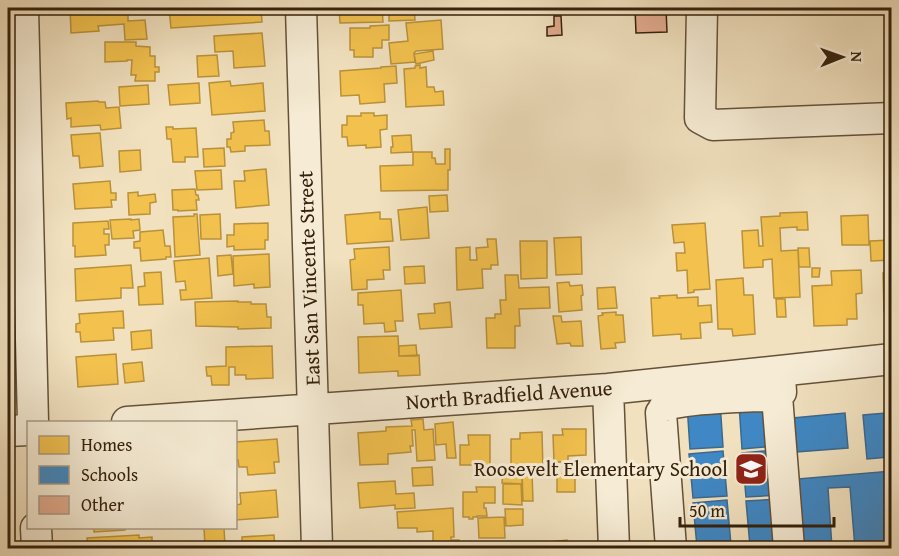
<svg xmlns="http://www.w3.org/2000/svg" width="899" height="556" font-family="'Gentium Book Plus',serif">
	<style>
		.homes { fill: #f2c14e; stroke: #b9913a; stroke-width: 1.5 }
		.schools { fill: #3f88c5; stroke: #3c698e; stroke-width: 1.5 }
		.building { fill: #e2ab8f; stroke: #35210c; stroke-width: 1.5 }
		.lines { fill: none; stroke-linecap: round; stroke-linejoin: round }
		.minor-casing { stroke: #645139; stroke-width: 33 }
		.minor { stroke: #f6ecd5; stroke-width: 30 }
		.labels { text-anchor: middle; stroke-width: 6; stroke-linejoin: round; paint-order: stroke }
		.street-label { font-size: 21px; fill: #35210c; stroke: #f6ecd5 }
		.poi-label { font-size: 21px; fill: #35210c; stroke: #f6ecd5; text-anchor: end }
	</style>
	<rect width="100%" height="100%" fill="#f1e1bf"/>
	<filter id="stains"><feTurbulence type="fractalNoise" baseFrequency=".00333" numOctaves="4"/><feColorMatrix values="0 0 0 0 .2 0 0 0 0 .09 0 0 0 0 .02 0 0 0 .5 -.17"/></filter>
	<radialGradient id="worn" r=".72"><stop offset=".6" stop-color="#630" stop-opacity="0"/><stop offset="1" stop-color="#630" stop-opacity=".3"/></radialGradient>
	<path class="homes" d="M70,8H128V21L145,20L147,39L125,40L124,24L98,26L99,31L71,33Z
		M169,8H261L262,22L171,28Z
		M339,8H382L383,22L340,23Z
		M389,8H414L415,20L389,21Z
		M441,20L443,49L416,51L414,53L415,62L391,64L389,43L408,41L406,23Z
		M389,25V40H382V48H373V57H354V50H350V28H370V26Z
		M262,33L265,66L234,68L233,51L215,52L214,36Z
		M105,42H136V46L150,47V56H155V67H159V72H155V81H135L136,75H131L132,60H127V61L105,62Z
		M433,51L434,60L416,64L414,54Z
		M217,55L219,76L198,77L197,56Z
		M420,65V68L426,67L427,87H434L435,92L443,91L444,105L406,107L404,69L415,68V66Z
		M396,66L397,83L384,84L385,102L360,104L359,95L341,96L340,71L381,68V67Z
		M230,81L231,86L263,83L265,111L212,115L209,83Z
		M199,83L200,103L170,105L168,85Z
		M148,85L149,104L120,106L119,87Z
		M98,101L99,102H105L106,108L119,107L121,128L101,130L100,125L71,127V118L67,119L66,103Z
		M361,113H374V116L387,115V129L380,130L381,147L366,148V145L348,146L347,137H342V125H347V116H361Z
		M264,120L265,131H269L270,145L245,146V151L231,152L230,147H227V139H231V133L234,132L233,122Z
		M166,127H173V129L196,128L198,157H185V162H173L171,139H167Z
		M100,133L103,166L80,168L79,156H73L71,135Z
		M411,135L412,152L391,153V147H393L392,136Z
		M224,148L225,166L204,167L203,149Z
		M445,149H450V170H448V190L381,191L380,166L413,165V152H432V158H435L436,164H445Z
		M140,150L141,170L120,172L119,151Z
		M266,169L269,205L236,208L234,181H245L244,171Z
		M221,170L222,189L197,190L195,171Z
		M110,181L111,193H116V200H111L112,207L75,209L73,184Z
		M195,189L196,195H198L199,200H196L197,210L178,211V210H173L172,190Z
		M138,192V196L155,194L156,202L150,203V214L129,215L128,193Z
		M447,195L448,211L430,212L429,196Z
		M427,207L429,238L401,240L398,210Z
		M380,212V219H391L393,241L347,244L345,215Z
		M807,212L808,230H797V227L780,228L781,251L798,250L800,297L774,298L772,259L763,260V267L744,268L742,231L758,230L759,246H763L761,217L780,216V213Z
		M194,214H197L200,255L175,257L173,217L194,216Z
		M220,214L221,239H201L200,215Z
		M868,215L869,245H842L841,216Z
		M131,219V220L139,219L140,230L133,231L134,238L112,239L110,220Z
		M108,221L109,229H104V234H109V245H105L106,255L75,257V246H73V223Z
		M268,223V240H265V249L234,250V246L227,247V235H234V224Z
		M705,223L710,289L694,290V292L688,293L687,270L677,271L676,253H685L684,242L674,243L672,225Z
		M163,230L165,246H170L171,257H166V259L141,261L140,248H134V242L140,241V232Z
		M581,237L582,274L556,275L554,238Z
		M487,239H496L498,265H491V269H482L483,288L457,290L456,248L470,247V260H477L476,248L488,247Z
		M892,240V260L871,261L870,241Z
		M520,241H547V278L521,279Z
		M389,247L390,270H383L384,279L367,280V289L352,290L350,260L355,259L354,249Z
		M798,248H809L810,267H799Z
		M269,254L270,287L254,288V284L234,286L233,256Z
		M231,255L233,274L218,276L217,256Z
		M209,258L212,298L181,300L180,290H186L185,281L176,282L174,261Z
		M131,265L133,288H121V298L76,301L75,269Z
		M424,266L425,283L405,284L404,267Z
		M889,267H892V316H886V312H884L883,273H887L886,269H889Z
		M812,268H820L819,277H812Z
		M861,270L862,293L856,294L857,319H847V325L814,326L812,286L832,285L831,271Z
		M161,272L163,304L139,305L138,287L145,286L144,273Z
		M505,275H518L519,288L549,287L550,308L519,309L520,326H515V348H487L486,318H495V314H501L500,300H506Z
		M743,278L744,295H753L755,334L733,336L732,329H718L716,280Z
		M569,282L570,286L582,285L583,295L581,296L582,310L559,312L557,283Z
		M615,287L617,308L598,309L597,288Z
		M401,290L403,321H395L396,331L385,332L384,323L364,324L363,305H358V293Z
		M677,295V298L698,297V306L711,305L712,322L700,323L701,338L681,339V334L653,336L651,298H660L659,296Z
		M776,299H785L786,317H777Z
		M238,301V302H251V304H266L267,317H271V328L238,329V327L196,326L195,302Z
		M450,302L452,327L420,329L418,314L435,313L434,304Z
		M123,311L124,328H113L114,340L81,342L80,332H76V324L80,323L79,314Z
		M616,312V315H623L625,342L615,343L616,348L601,349L598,316L603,315L602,313Z
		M553,316H561L562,322L581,321L583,346H571L570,343L557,344Z
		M151,330L152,348L132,350L131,332Z
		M398,336L399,356L419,355L420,375L398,376V371L359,373L358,337Z
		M416,345L417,356H399V346Z
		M272,346L273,378L246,379V375H235V367H229V385H212L211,376H207L206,367L226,366V347Z
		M116,354L118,384L78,387L76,357Z
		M142,362L144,381L125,383L123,364Z
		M423,419L424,430L433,429L435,460L417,461L415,430H412L413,446H410L411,452L388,454V464L360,465L358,433L386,431V427L412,426L411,420Z
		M453,422L456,458H447L446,444L436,445L435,424Z
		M562,429H586V455L568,456V462H554L553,435H563Z
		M542,432L543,471H517V466H511V439H520V433Z
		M468,435H490V465H460V445H469Z
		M277,439L279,462H274L275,473L248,475L247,467H239L238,460L236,461V442Z
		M432,467L433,485L413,486L412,468Z
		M503,472L522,473V484L502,483Z
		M532,472L533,501H523L522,473Z
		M575,473V492H557V474Z
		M395,481L396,494L414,493L415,508L395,509V505L360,508L358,483Z
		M503,484H521L522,505L503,504Z
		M476,487H495V503H484V508H486L487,516H477V517H473V519H469V517H463V492H477Z
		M276,490L278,517L236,520V505L241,504L240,493Z
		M453,508L454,537H451V540H459L460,548H433V531L417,532V528H398L397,512Z
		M505,509H523V525L506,526Z
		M504,517L505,538H479L478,518Z
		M94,528H125V530L94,532Z
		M204,528H224L225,546L205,547Z
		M139,535V538L152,537V548H88L87,538Z
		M274,535L275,548H232V543H242V537Z
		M567,540V548H520V545Z"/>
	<path class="schools" d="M720,402L723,447L690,449L687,404Z
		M773,402L776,446L742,449L739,404Z
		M845,413L848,448L796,452L798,479L892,471V483L889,484L892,517V548H855L850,487L828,488L832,548H793V418Z
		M886,413L889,457L867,459L863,415Z
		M776,450L780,495L746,497L742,453Z
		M723,451L727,496L693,498L689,454Z
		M780,499L783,544L750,546L746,501Z
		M727,500L731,545L697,547L693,503Z"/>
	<path class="building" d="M635,8H666L667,32L636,33Z
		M554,16H561L562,35L547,36V27L554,26Z"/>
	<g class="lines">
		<g class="minor-casing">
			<path id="minor" d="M23,8L33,422
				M301,8L317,548
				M702,8L700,118L713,125L892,118
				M780,377L781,392L777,396L789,548
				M608,389L614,548
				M127,422L608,389L892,359
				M8,431L28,430
				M36,528L37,548
				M671,548L661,413C662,412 665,406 666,406C676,398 760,396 777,396"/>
		</g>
		<use href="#minor" class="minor"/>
	</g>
	<defs>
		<g id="school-square" transform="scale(1.725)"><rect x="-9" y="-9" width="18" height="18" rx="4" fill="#8f2418" stroke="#f6ecd5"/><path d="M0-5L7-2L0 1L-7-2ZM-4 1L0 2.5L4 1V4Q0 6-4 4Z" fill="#fff"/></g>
	</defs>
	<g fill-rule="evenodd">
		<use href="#school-square" x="751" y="469"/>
	</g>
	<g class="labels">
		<g class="street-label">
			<text transform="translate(309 278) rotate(-92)" y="7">East San Vincente Street</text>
			<text transform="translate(509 395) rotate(-4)" y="7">North Bradfield Avenue</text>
		</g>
		<g class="poi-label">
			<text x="728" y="476">Roosevelt Elementary School</text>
		</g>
	</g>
	<rect width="899" height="556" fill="none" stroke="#f1e1bf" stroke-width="30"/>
	<rect x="9" y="9" width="881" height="538" fill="none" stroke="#35210c" stroke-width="3"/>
	<rect x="15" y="15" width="869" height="526" fill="none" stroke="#35210c" stroke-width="1.5"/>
	<rect x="27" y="421" width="210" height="108" fill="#f6ecd5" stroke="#a99b85" stroke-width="1.5"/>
	<rect x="39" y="436" width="30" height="18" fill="#f2c14e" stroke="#a99b85" stroke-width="1.5"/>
	<text x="81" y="451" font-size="18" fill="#35210c">Homes</text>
	<rect x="39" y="466" width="30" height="18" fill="#3f88c5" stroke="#a99b85" stroke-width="1.5"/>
	<text x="81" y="481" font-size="18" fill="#35210c">Schools</text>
	<rect x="39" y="496" width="30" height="18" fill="#e2ab8f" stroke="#a99b85" stroke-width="1.5"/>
	<text x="81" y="511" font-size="18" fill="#35210c">Other</text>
	<g transform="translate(842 57) rotate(89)" stroke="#f6ecd5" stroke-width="4.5" paint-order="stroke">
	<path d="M0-4.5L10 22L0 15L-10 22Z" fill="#35210c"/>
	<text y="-9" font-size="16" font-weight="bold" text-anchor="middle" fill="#35210c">N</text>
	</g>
	<path d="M680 517v9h154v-9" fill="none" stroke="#35210c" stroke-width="3"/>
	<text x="689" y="517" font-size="18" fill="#35210c" stroke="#f6ecd5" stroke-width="4.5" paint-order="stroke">50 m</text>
	<rect width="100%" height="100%" filter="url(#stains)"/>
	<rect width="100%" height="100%" fill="url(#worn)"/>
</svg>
